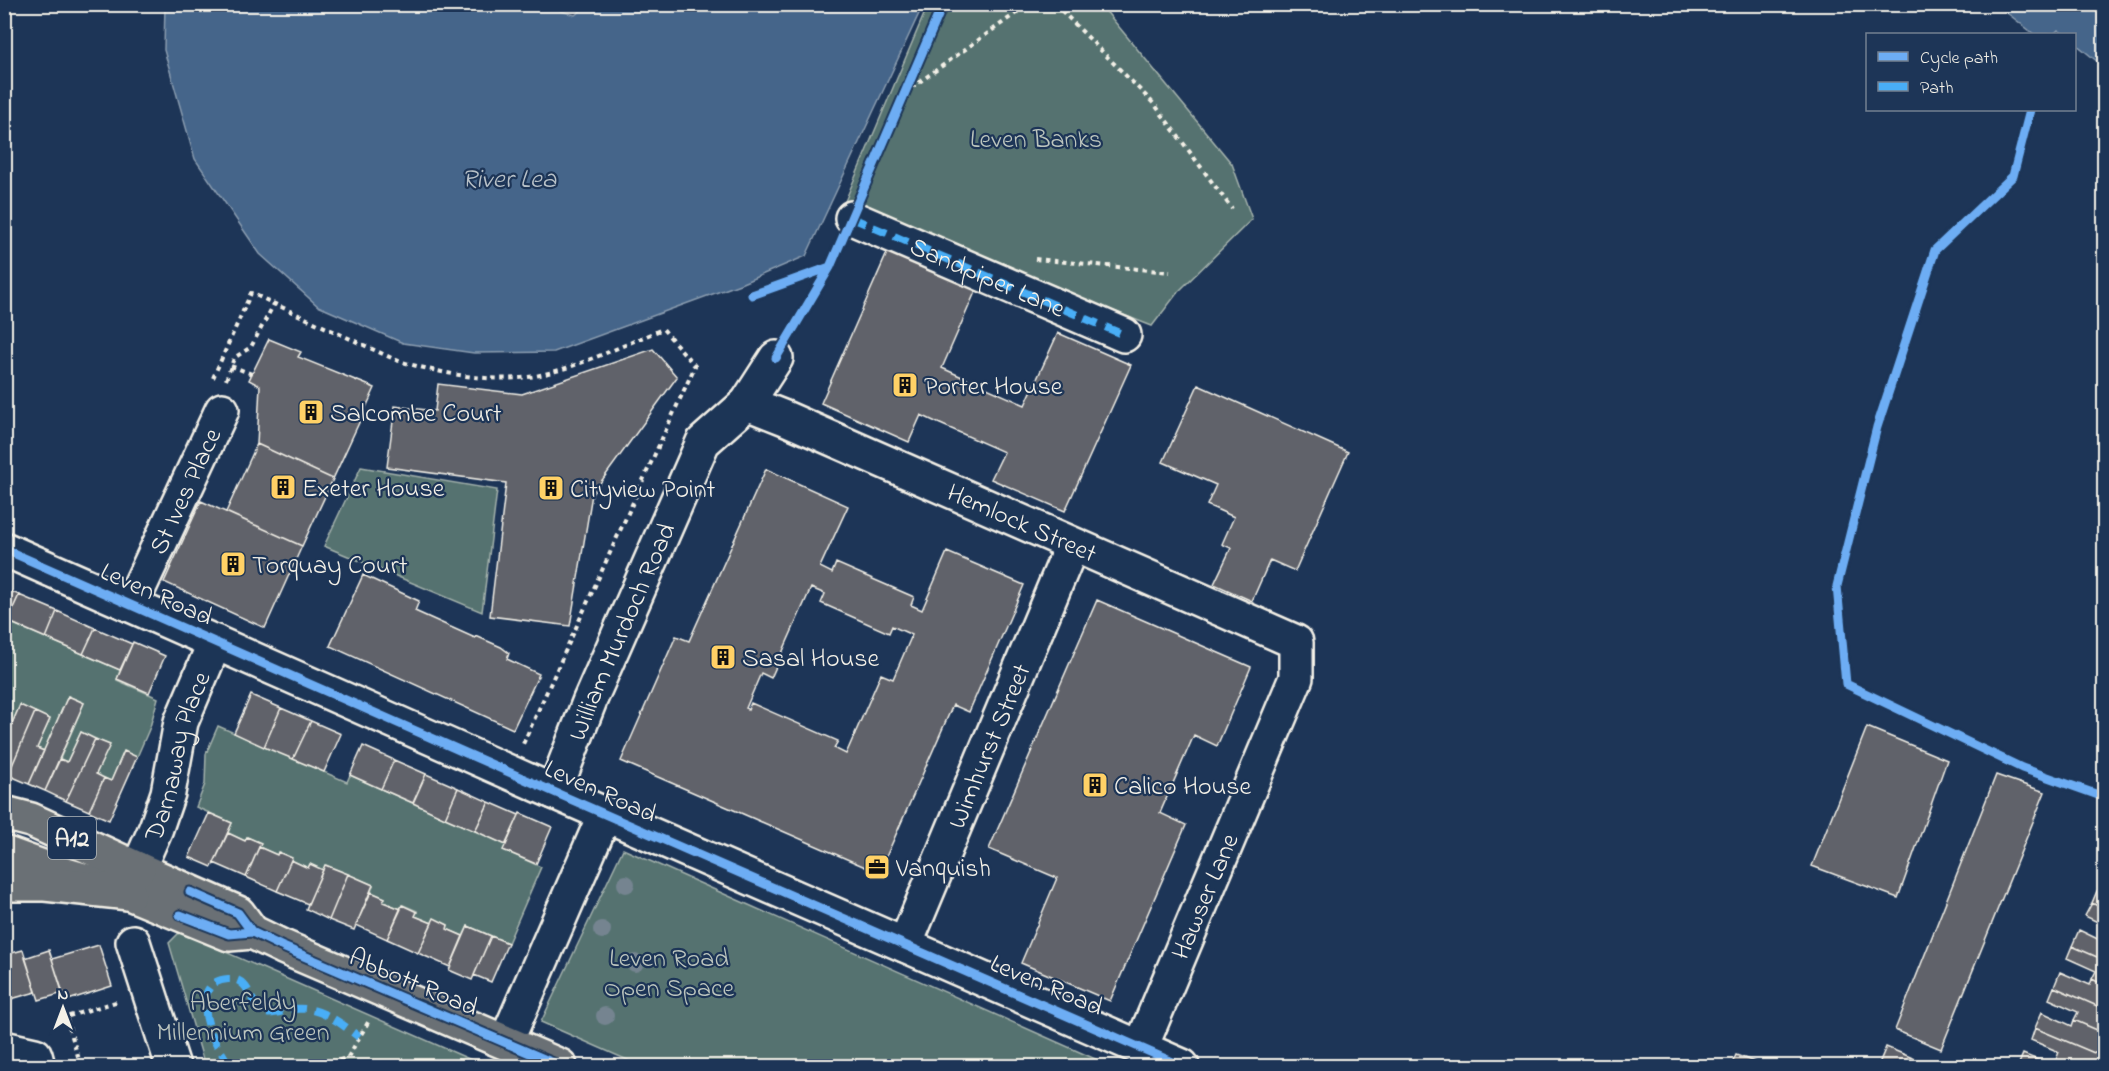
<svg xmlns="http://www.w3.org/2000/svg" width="2109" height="1071" font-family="'Indie Flower',sans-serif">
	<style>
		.green { fill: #557270; stroke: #a4b2ac; stroke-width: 1.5 }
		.water { fill: #45658a; stroke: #8b9db0; stroke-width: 1.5 }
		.building { fill: #60626a; stroke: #f4f1e8; stroke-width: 1.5; fill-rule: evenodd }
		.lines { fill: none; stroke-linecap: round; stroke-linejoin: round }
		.minor-casing { stroke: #f4f1e8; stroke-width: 38 }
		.major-casing { stroke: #f4f1e8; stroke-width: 38 }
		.highway-casing { stroke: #f4f1e8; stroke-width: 38 }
		.path { stroke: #f4f1e8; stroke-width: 4; stroke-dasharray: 4.5 4.5; stroke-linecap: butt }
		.minor { stroke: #1d3557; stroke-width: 33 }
		.major { stroke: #6a7074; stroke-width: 33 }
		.highway { stroke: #6a7074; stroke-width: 33 }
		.quiet { stroke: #49aef6; stroke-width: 8; stroke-dasharray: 15 8; stroke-linecap: butt }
		.cycleway-casing { stroke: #1d3557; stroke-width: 13 }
		.cycleway { stroke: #6dadf4; stroke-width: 9 }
		.tree { fill: #748490 }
		.labels { text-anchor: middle; stroke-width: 4.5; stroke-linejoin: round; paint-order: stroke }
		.shield { fill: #1d3557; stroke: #b4b9bc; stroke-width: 1.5 }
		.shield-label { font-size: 24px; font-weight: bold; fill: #f4f1e8 }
		.park-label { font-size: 26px; fill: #bcc5be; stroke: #1d3557 }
		.street-label { font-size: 26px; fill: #f4f1e8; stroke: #1d3557 }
		.poi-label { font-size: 26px; fill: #f4f1e8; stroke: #1d3557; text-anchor: start }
		.water-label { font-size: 27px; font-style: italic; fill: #b7c0c7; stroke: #1d3557 }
	</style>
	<rect width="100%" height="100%" fill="#1d3557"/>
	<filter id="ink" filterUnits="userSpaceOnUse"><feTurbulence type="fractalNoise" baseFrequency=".0167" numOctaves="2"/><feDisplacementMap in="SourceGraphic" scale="12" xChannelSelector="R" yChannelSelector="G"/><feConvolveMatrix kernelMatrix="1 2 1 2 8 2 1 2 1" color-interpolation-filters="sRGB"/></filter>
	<g filter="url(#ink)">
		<path class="green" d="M1100,4L1232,164L1252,219L1178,292L1152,326L843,206L928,5Z
			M361,467L497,490L482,612L324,546Z
			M4,620L120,670L117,680L158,698L150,727L137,757L124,752L111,781L96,774L109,745L81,732L67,762L60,759L84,703L68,696L44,751L37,748L50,719L20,705L7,735L5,734Z
			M218,726L347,782L350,775L506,845L504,850L541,867L508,943L468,926L463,936L447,929L448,925L434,919L432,923L415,916L417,911L403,905L401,909L383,902L385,898L371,892L373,885L326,865L323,870L310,864L308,868L291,860V858L279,852L277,855L259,847L260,843L247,837L245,841L228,833L232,823L196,807L205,784L206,754Z
			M623,849L1111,1066H641L541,1022Z
			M180,932L485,1066H205L169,943Z"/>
		<path class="water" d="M550,5L561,11L575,15L590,4L923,5L806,256L740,284L554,352L474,353L403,343L318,306L260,254L195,159L164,50L165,5Z
			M1997,5H2104V67L2075,43L2074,34H2064L2058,30L2054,34H2034Z"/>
		<path class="building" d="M891,244L979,283L942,368L1025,405L1058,333L1131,365L1065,511L991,479L1004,452L938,423L921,415L909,442L821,403Z
			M269,339L301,352L298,357L375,388L333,479L257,444L260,386L249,380Z
			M653,349L677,377L592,494L570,626L490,616L506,483L387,467L395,406L435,411L438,384L522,394Z
			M1198,385L1348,452L1295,571L1270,560L1252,601L1214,584L1231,548L1222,544L1234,517L1207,505L1216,485L1163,462Z
			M257,444L333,479L302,546L226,512Z
			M766,469L848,506L820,567L832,573L836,563L914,597L911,605L922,610L947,552L1024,585L969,712L953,705L879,873L621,761L676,636L689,641ZM811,588L825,594L821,603L889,633L892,626L912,635L893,679L881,674L846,754L834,748L838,741L751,703L748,710L746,708L761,673L771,678Z
			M201,501L302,546L265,628L164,582Z
			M363,575L419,601L415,611L475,638L476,636L501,647L509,653L507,659L539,674L513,729L330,646Z
			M4,588L19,595L7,621L4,620Z
			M19,595L57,611L46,638L7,621Z
			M1097,600L1251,667L1217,746L1194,735L1160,813L1186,825L1110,1001L1021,963L1057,878L989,849Z
			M57,611L95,628L83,654L46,638Z
			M95,628L132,644L120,670L83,654Z
			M133,642L165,656L149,693L117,679Z
			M251,695L281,708L264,747L234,733Z
			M68,696L84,703L45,791L29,784Z
			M20,705L35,712L8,775L4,773V734L7,735Z
			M281,708L311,721L293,759L264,747Z
			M35,712L50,719L37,748L44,751L29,784L8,775Z
			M311,721L341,734L324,772L293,759Z
			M1867,727L1947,760L1898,898L1812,866Z
			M81,732L95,739L66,801L45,791L60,759L67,762Z
			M95,739L110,745L96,774L104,778L89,811L66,801Z
			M363,746L394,760L381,789L350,775Z
			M124,751L137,757L109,820L89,811L104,778L111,781Z
			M394,760L426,774L413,803L381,789Z
			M426,774L458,788L445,818L413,803Z
			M1996,775L2045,792L1941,1049L1895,1030Z
			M458,788L489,802L475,831L445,818Z
			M489,802L519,815L506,845L475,831Z
			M209,813L232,823L212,867L189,857Z
			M520,813L552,827L536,864L503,850Z
			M228,833L245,841L247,837L261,843L246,877L214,863Z
			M259,847L277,855L278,852L292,858L277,891L246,877Z
			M291,860L308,868L310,864L323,870L308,904L277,891Z
			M325,865L348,874L329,920L306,909Z
			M348,874L373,885L354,930L329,920Z
			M2097,891L2104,894V909L2092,903Z
			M371,892L385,898L383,902L401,909L387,939L356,925Z
			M2092,903L2104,909V925L2085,916Z
			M402,905L417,912L415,916L432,923L418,953L387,939Z
			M434,918L448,925L447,929L463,936L450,967L418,953Z
			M468,926L491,936L472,980L449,970Z
			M2079,930L2104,942V960L2072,946Z
			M491,936L508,943L491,982L474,975Z
			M99,945L112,986L65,1001L52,959Z
			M2072,946L2104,960V985L2092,979L2096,971L2067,958Z
			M23,950L36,992L11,999L4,978V955Z
			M49,950L63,993L39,1000L25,958Z
			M2060,972L2090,985L2092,979L2104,985V1009L2054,987Z
			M2054,987L2104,1009V1033L2074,1020L2078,1012L2049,999Z
			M2042,1012L2072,1026L2074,1020L2104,1033V1043L2099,1055L2035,1028Z
			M2035,1028L2099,1055L2094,1066H2071L2056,1060L2059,1052L2031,1040Z
			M1886,1047L1932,1066H1878Z
			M2023,1054L2053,1066H2018Z
			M1736,1055L1765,1066H1731Z"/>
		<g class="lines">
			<g class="minor-casing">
				<g id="minor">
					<path d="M852,218L1124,335"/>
					<path id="s1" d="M747,403L785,418L1296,642V678L1141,1047"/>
					<path d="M4,549L554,792L1182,1066"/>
					<path id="s2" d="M131,605L222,410"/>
					<path id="s3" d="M554,792L590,700L703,442L747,403L776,358"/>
					<path id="s4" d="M138,869L156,828L168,793L181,722L215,642"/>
					<path d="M133,942L173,1066"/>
					<path id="s5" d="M905,945L1072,545"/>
					<path d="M506,1042L605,814"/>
					<path d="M4,1048L35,1055L38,1066"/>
				</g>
			</g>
			<g class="major-casing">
				<path id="major" d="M4,853L56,872L129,893L229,934L252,932
					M138,869L238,913L252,932L283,947L560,1066"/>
			</g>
			<g class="highway-casing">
				<path id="highway" d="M4,813L31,820L138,869
					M4,884H45L129,893"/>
			</g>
			<path class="path" d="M1055,4L1155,105L1232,209
				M904,93L1029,4
				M1035,259L1170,272
				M231,366L252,374
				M213,378L251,293L396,360C434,372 478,381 519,378C564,375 620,346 663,329L695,366L523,744
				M226,380L234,358L251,347L274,304
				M81,1066L66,1017L119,1001
				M322,1066L346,1058
				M345,1066L348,1057L370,1019"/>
			<use href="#minor" class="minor"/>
			<use href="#major" class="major"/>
			<use href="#highway" class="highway"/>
			<g class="quiet">
				<path id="s6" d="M852,218L1124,335"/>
				<path d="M228,1066C226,1057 219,1050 215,1042C205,1021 194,981 228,979C234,979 239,979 244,985C252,993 253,1010 266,1013C274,1015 285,1010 293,1009C320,1006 339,1022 359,1037"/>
			</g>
			<g class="cycleway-casing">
				<path id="cycleway" d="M2030,110L2013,176L1935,250L1877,427L1837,586L1846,684L2022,768L2104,797
					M752,295L830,267
					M776,358L830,267L943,4
					M4,549L554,792L1182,1066
					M190,892L238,913L252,932L283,947L560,1066
					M180,915L229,934L252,932"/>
			</g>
			<use href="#cycleway" class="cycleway"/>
		</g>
		<g class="tree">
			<circle cx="626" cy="884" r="9"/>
			<circle cx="602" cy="930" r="9"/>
			<circle cx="635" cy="963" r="9"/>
			<circle cx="605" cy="1016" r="9"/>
		</g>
	</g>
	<defs>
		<g id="building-square" transform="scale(1.35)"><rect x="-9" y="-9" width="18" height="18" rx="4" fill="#ffd166" stroke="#1d3557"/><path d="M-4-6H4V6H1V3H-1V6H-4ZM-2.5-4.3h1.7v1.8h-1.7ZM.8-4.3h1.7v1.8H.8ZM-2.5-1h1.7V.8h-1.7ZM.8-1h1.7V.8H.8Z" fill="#111"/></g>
		<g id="office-square" transform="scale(1.35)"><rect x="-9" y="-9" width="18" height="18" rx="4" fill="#ffd166" stroke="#1d3557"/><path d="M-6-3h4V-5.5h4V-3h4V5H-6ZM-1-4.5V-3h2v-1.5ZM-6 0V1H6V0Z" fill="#111"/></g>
	</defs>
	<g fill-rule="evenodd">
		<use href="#building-square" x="905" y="385"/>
		<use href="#building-square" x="311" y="412"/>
		<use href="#building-square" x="283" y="487"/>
		<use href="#building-square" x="551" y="488"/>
		<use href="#building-square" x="233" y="564"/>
		<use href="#building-square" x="723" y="657"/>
		<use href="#building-square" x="1095" y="785"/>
		<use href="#office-square" x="877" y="867"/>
	</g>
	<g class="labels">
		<rect class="shield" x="48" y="817" width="48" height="42" rx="4.5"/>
		<g class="shield-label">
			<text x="72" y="846">A12</text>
		</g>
		<g class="park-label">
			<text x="1036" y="147">Leven Banks</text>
			<text x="669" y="966">Leven Road<tspan x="669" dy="30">Open Space</tspan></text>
			<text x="243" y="1010">Aberfeldy<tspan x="243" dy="30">Millennium Green</tspan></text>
		</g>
		<g class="street-label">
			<text dy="9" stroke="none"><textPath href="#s6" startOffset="148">Sandpiper Lane</textPath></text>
			<text dy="9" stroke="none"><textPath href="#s2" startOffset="126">St Ives Place</textPath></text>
			<text dy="9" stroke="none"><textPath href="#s1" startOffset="300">Hemlock Street</textPath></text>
			<text transform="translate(157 593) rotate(24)" y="9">Leven Road</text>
			<text dy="9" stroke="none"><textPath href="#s3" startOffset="174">William Murdoch Road</textPath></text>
			<text dy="9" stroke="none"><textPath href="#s5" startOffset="216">Wimhurst Street</textPath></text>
			<text dy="9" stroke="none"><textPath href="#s4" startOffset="120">Darnaway Place</textPath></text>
			<text transform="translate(601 790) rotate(24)" y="9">Leven Road</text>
			<text transform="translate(1204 896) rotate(-67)" y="9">Hawser Lane</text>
			<text transform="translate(414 981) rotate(23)" y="9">Abbott Road</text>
			<text transform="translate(1047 984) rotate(23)" y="9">Leven Road</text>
		</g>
		<g class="poi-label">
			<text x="924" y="394">Porter House</text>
			<text x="330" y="421">Salcombe Court</text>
			<text x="302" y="496">Exeter House</text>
			<text x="570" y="497">Cityview Point</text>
			<text x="252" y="573">Torquay Court</text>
			<text x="742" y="666">Sasal House</text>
			<text x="1114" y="794">Calico House</text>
			<text x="896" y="876">Vanquish</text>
		</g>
		<g class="water-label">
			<text x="509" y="187">River Lea</text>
		</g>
	</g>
	<rect width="2109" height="1071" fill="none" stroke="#1d3557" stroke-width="24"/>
	<rect x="12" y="12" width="2085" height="1047" fill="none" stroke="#f4f1e8" stroke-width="2" filter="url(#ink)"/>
	<rect x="1866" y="33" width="210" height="78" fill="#1d3557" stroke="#738091" stroke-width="1.5"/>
	<rect x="1878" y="52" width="30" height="9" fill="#6dadf4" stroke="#738091" stroke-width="1.5"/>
	<text x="1920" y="63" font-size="18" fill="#f4f1e8">Cycle path</text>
	<rect x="1878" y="82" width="30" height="9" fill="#49aef6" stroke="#738091" stroke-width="1.5"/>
	<text x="1920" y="93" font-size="18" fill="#f4f1e8">Path</text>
	<g transform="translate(63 1008)" stroke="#1d3557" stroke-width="4.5" paint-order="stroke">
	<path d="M0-4.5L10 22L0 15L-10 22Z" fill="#f4f1e8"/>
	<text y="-9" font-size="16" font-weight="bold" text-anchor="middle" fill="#f4f1e8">N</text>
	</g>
</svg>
